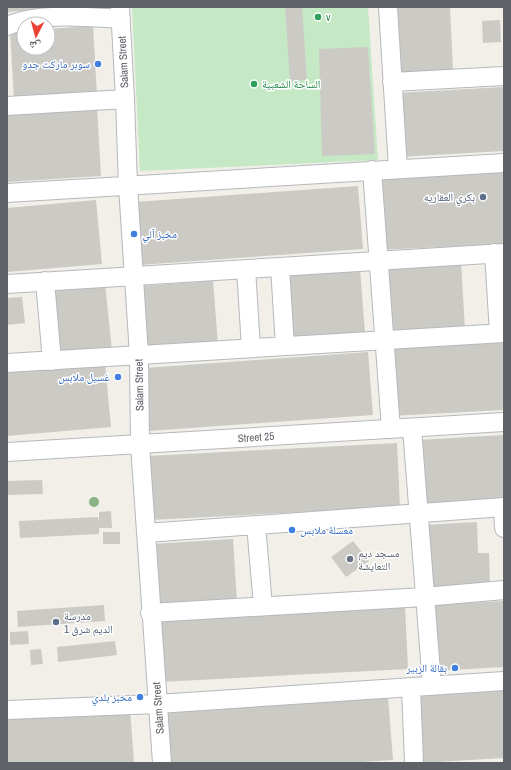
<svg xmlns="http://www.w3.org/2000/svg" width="511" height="770" font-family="'Archivo Narrow','Noto Naskh Arabic',sans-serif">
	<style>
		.green { fill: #c5e8c5 }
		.building { fill: #cccac5 }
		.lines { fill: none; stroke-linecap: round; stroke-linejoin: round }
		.minor-casing { stroke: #b5b8bc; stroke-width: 20 }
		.minor { stroke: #fff; stroke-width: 18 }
		.tree { fill: #89b387 }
		.leisure-dot { fill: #2e9e5b; stroke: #fff; stroke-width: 1.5 }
		.shop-dot { fill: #3f7fe0; stroke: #fff; stroke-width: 1.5 }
		.service-dot { fill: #5c6f8a; stroke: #fff; stroke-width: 1.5 }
		.worship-dot { fill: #6b7280; stroke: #fff; stroke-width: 1.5 }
		.labels { text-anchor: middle; stroke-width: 3; stroke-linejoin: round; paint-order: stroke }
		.leisure-label { font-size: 11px; fill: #27864d; stroke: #fff; text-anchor: start }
		.street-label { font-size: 11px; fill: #5f6368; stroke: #fff }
		.shop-label { font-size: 11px; fill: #366cbe; stroke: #fff; text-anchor: end }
		.service-label { font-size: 11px; fill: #4e5e75; stroke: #fff; text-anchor: end }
		.worship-label { font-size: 11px; fill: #5b616d; stroke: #fff; text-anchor: start }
	</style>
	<rect width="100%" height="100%" fill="#f1efe8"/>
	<path class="green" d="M132,7H368L378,160L140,171Z"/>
	<path class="building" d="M7,7H67V8L7,12Z
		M285,7H302L307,80L290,81Z
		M395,7H450L453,71L397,73Z
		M500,20L501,42L483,43L482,21Z
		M93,26L97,95L14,100L10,31L24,30V48H48V29Z
		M368,47L375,154L322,156L319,49Z
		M504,87V151L399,157L396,93Z
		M97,107L101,176L7,182V113Z
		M504,172V244L378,250L374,179Z
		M358,186L363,249L139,265L135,202Z
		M96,200L102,264L7,272V208Z
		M461,262L465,330L385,334L381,267Z
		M360,269L365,333L290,338L286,275Z
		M213,281L218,344L144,349L139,286Z
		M105,283L112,351L56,356L49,288Z
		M22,297L25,323L7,325V298Z
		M504,339V410L391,416L387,345Z
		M368,352L373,415L149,431L144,368Z
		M105,363L111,427L7,436V371Z
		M504,435V501L422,506L418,440Z
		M397,443L400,507L151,520L148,456Z
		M42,480L43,494L7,495V481Z
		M111,511L112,528H99V534L20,538L19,521L98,517L99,523V512Z
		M477,522L478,553H489L490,585L428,588L425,525Z
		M103,532H120V544H103Z
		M233,539L237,602L156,608L152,544Z
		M353,541L369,561L346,577L331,557Z
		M504,601V667L433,671L429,605Z
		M104,605L105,621L18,627L17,611Z
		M405,606L408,669L160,682L156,619Z
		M28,631L29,644L10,645V632Z
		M115,641L117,655L58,662L57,647Z
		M41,649L43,664L31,665L30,650Z
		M504,687V758L419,763L415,691Z
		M388,697L393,760L346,763H168L164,713Z
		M130,709L134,763H7V719Z"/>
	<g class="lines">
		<g class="minor-casing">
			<path id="minor" d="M120,7L125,99L128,186L139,355L140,445L162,763
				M388,7L398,169
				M7,26C38,12 87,17 121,19
				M392,82L504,76
				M7,106L125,99
				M372,170L391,429
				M7,193L504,163
				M494,253L499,333
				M280,267L285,346
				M246,269L251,348
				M45,281L52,361
				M7,284L504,253
				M7,363L504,333
				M412,428L432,685
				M7,452L504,422
				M503,507L504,528
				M256,525L263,606
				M146,533L504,507
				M150,613L424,597L504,590
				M411,687L414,763
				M7,710L157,704L504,681"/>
		</g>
		<use href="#minor" class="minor"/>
	</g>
	<circle class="tree" cx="94" cy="502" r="5"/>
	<g class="leisure-dot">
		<circle cx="318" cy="17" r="4"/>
		<circle cx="254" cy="84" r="4"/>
	</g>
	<g class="shop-dot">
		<circle cx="98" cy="64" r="4"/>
		<circle cx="134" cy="234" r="4"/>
		<circle cx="118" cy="377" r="4"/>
		<circle cx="292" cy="530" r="4"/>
		<circle cx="455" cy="668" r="4"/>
		<circle cx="140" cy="697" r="4"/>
	</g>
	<g class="service-dot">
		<circle cx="483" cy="197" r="4"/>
		<circle cx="56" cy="622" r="4"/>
	</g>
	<circle class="worship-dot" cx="350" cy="559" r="4"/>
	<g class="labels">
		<g class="leisure-label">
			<text x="326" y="21">v</text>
			<text x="262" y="88">الساحة الشعبية</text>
		</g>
		<g class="street-label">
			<text transform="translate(123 62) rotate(-93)" y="4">Salam Street</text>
			<text transform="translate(139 385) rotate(-91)" y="4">Salam Street</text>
			<text transform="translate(256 437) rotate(-4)" y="4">Street 25</text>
			<text transform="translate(158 708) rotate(-94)" y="4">Salam Street</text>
		</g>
		<g class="shop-label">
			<text x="90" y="68">سوبر ماركت جدو</text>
			<text x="142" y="238" text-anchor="start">مخبز آلي</text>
			<text x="110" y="381">غسيل ملابس</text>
			<text x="300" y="534" text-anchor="start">مغسلة ملابس</text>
			<text x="447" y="672">بقالة الزبير</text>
			<text x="132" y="701">مخبز بلدي</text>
		</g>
		<g class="service-label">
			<text x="475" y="201">بكري العقاريه</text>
			<text x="64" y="620" text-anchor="start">مدرسة<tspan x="64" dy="13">الديم شرق 1</tspan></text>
		</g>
		<g class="worship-label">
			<text x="358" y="557">مسجد ديم<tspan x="358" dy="13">التعايشة</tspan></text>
		</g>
	</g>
	<rect width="511" height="770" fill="none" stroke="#5f6368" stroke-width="16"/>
	<g transform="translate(36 36) rotate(186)"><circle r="19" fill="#ffffff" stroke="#bfc1c3"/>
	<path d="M0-3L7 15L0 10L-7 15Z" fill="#ea4335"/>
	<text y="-6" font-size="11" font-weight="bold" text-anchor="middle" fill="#5f6368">ش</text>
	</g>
</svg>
